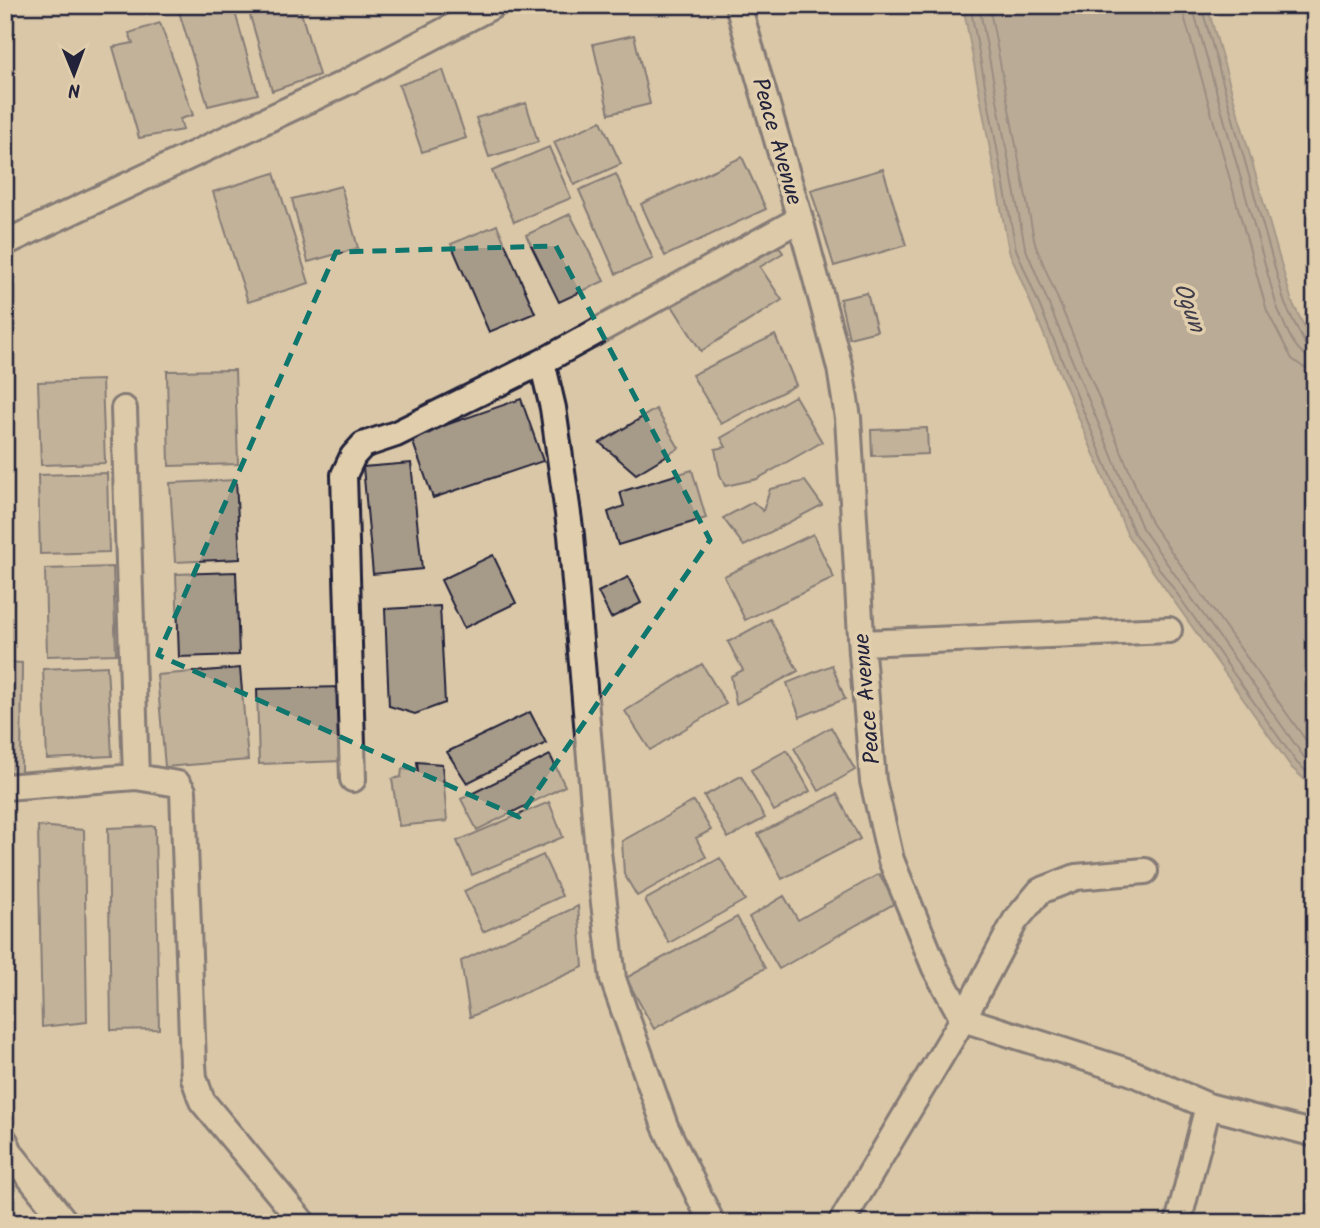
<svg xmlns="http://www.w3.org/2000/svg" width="1320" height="1228" font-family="Kalam,sans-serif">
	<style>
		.water { fill: #968980; stroke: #686064; stroke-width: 2 }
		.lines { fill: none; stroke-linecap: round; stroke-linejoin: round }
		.shore { stroke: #504b57; stroke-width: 2 }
		.building { fill: #a69a89; stroke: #22223b; stroke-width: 2 }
		.minor-casing { stroke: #22223b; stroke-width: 30 }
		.minor { stroke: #e1ceac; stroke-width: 24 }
		.marked { fill: none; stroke: #0f766e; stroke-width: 5; stroke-dasharray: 14 9; stroke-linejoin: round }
		.labels { text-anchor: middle; stroke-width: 7; stroke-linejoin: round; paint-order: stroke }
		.street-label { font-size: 23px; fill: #22223b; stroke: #e1ceac }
		.water-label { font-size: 24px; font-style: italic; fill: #3f3c4c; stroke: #e1ceac }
	</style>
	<rect width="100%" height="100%" fill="#d9c7a7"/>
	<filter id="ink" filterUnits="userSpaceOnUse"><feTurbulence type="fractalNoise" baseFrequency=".0143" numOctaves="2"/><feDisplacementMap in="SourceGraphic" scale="14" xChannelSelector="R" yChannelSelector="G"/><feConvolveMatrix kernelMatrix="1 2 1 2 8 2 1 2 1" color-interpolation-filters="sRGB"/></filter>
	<g filter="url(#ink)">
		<path class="water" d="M963,5H1207L1292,302L1315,348V789L1292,768L1128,536L1009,251Z"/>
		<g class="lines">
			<path class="shore" d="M970,5L1016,249L1134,533L1297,763L1315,779
				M979,5L1025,247L1142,528L1304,757L1315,767
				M989,5L1035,244L1151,523L1315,753
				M1181,5L1267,311L1292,359L1303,367L1315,369
				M1192,5L1277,307C1285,324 1294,357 1315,358
				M1201,5L1285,304L1306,346L1315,349"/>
		</g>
		<path class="building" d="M177,5H233L258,94L208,106Z
			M247,5H299L319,75L272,91Z
			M160,23L193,115L180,119L183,130L139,138L113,47L133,43L129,33Z
			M634,35L650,104L609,114L593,44Z
			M443,70L466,138L422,152L399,85Z
			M526,103L538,142L489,157L476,118Z
			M601,121L621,164L574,185L554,142Z
			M549,147L571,198L514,222L492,171Z
			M742,157L766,209L665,256L641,204Z
			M883,169L906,245L834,266L811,190Z
			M274,173L309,283L248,302L213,192Z
			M616,174L653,259L616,274L579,190Z
			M341,186L358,248L308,262L292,199Z
			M570,214L604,281L559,302L526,235Z
			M497,225L535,313L489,332L451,244Z
			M774,239L783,253L760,267L782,300L701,351L671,304Z
			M867,293L877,331L849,338L840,299Z
			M775,335L796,385L721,424L692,375Z
			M235,370L238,464L169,466L167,371Z
			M102,380L105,463L41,465L38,382Z
			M795,396L822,442L757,479L725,486L720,475L715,449L726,447L721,438Z
			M521,399L543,461L433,498L411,437Z
			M656,409L679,448L636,474L600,443Z
			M927,428L928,454L872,456L871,430Z
			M411,463L422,569L373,574L363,467Z
			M692,470L706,518L618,545L608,512L624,506L620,492Z
			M107,473L109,552L40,554L38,475Z
			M236,480L240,559L175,562L170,483Z
			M805,481L822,505L744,546L723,518L753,502L763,511L770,489Z
			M813,534L834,578L745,620L724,576Z
			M493,555L516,603L464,628L441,580Z
			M113,567L116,654L47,656L45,569Z
			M236,572L239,655L179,657L176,574Z
			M628,577L641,603L611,618L598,592Z
			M440,606L445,703L415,714L389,706L385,609Z
			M770,619L798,671L736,704L731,676L743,670L728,642Z
			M5,662L22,663L21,773L5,772Z
			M702,664L726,704L650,750L625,711Z
			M832,665L845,699L800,717L787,683Z
			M107,666L112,756L47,759L43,669Z
			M240,668L248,760L165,767L157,675Z
			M341,687L343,761L259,764L257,689Z
			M530,712L546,743L467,783L447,752Z
			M831,727L855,770L819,791L794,748Z
			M787,750L810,791L774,811L751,770Z
			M550,755L565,786L477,830L461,799Z
			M417,762L442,764L447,821L399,826L392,779L401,777L402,769L418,771Z
			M741,776L765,818L728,838L704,796Z
			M837,794L860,839L782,879L758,834Z
			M694,801L711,830L696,838L706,857L637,896L624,874L622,841Z
			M549,802L563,837L472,875L457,841Z
			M38,826L84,830L87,1022L42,1027Z
			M155,826L159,1029L111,1030L108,828Z
			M543,855L562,896L483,932L464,891Z
			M720,858L745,900L669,943L645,900Z
			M879,874L895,903L779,969L749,917L784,896L798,920Z
			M578,906L583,967L470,1017L461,961Z
			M737,917L765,968L654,1029L626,978Z"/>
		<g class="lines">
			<g class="minor-casing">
				<path id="minor" d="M738,5L800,219L840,368L848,418L862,653L873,781L891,860L935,968L963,1019L1130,1072L1208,1106L1315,1134
					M5,243L345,83L494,5
					M542,362L553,408L571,535L598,852L613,979L665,1126L712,1223
					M124,409L136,777
					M862,643L1169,630
					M353,779L344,475L353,456L363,445L396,434L542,362L800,219
					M5,787L136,777L178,784L183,791L193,1064L194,1078L202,1101L303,1223
					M5,1141L11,1154L66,1223
					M841,1223L963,1019L1015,921L1040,891L1076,877L1145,871
					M1178,1223L1208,1106"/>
			</g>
			<use href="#minor" class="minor"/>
		</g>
	</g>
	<path d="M0 0H1320V1228H0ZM556,246L710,540L519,817L158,655L336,252Z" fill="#d9c7a7" fill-opacity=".55" fill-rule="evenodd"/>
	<path class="marked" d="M556,246L710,540L519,817L158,655L336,252Z"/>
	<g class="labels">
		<g class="street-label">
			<text transform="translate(778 141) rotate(74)" y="8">Peace Avenue</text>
			<text transform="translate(866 699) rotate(-95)" y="8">Peace Avenue</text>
		</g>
		<g class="water-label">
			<text transform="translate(1190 307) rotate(70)" y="8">Ogun</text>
		</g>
	</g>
	<rect width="1320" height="1228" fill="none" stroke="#e1ceac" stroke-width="28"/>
	<rect x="14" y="14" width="1292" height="1200" fill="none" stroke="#22223b" stroke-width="2.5" filter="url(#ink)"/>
	<g transform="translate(74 74) rotate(179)" stroke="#e1ceac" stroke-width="5" paint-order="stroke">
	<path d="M0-5L12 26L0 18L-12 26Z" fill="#22223b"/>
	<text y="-10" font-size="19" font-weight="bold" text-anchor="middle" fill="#22223b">N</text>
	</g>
</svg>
